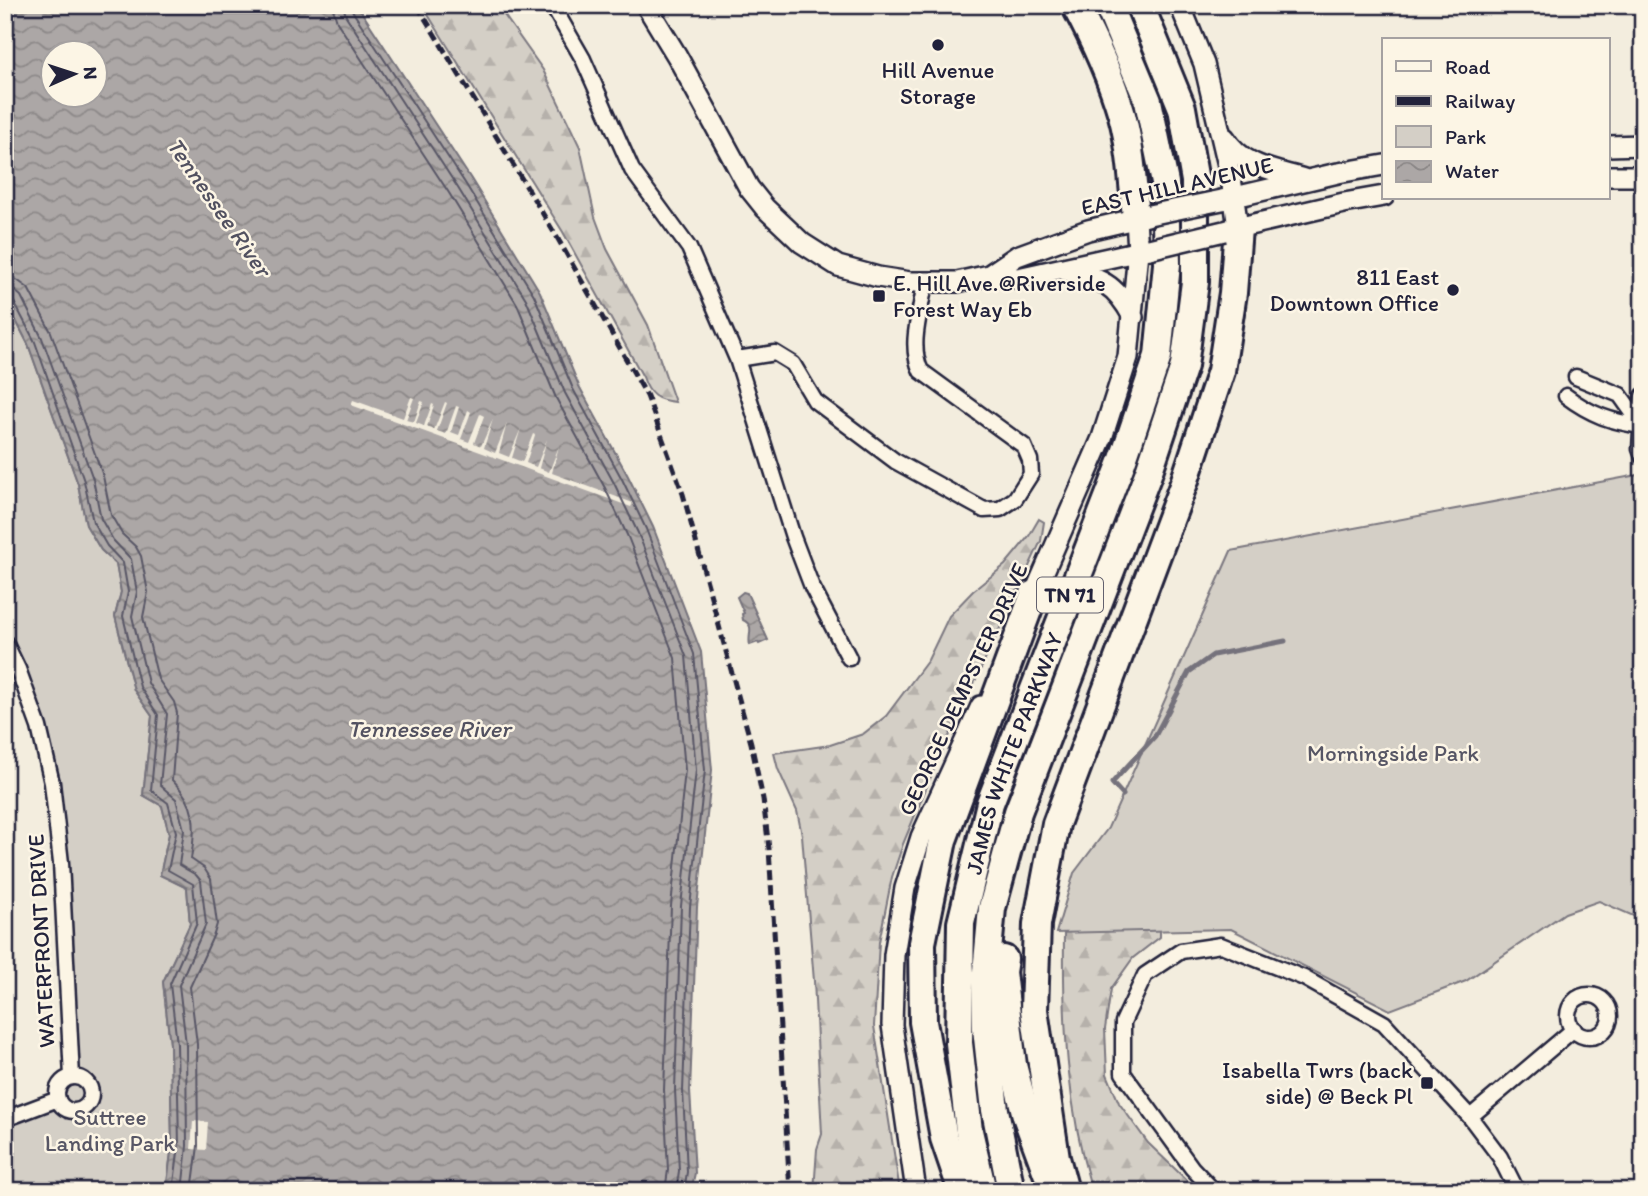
<svg xmlns="http://www.w3.org/2000/svg" width="1648" height="1196" font-family="Itim,sans-serif">
	<style>
		.forest { fill: url(#forest-firs); stroke: #7b7880; stroke-width: 2 }
		.green { fill: #d4cfc6; stroke: #7b7880; stroke-width: 2 }
		.water { fill: url(#water-waves); stroke: #75727b; stroke-width: 2; fill-rule: evenodd }
		.pier { fill: #f3edde }
		.lines { fill: none; stroke-linecap: round; stroke-linejoin: round }
		.shore { stroke: #595766; stroke-width: 2 }
		.stream { stroke: #75727b; stroke-width: 5 }
		.minor-casing { stroke: #22223b; stroke-width: 19 }
		.secondary-casing { stroke: #22223b; stroke-width: 24 }
		.motorway-casing { stroke: #22223b; stroke-width: 32 }
		.minor { stroke: #fcf5e5; stroke-width: 14 }
		.secondary { stroke: #fcf5e5; stroke-width: 19 }
		.motorway { stroke: #fcf5e5; stroke-width: 26 }
		.rail { stroke: #22223b; stroke-width: 5; stroke-dasharray: 10 5; stroke-linecap: butt }
		.secondary-bridge-casing { stroke: #22223b; stroke-width: 24; stroke-linecap: butt }
		.secondary-bridge { stroke: #fcf5e5; stroke-width: 19 }
		.poi-dot { fill: #22223b; stroke: #fcf5e5; stroke-width: 2.5 }
		.labels { text-anchor: middle; stroke-width: 5; stroke-linejoin: round; paint-order: stroke }
		.shield { fill: #fcf5e5; stroke: #63616e; stroke-width: 2 }
		.shield-label { font-size: 21px; font-weight: bold; fill: #22223b }
		.poi-label { font-size: 23px; fill: #22223b; stroke: #fcf5e5; text-anchor: end }
		.street-label { font-size: 23px; fill: #22223b; stroke: #fcf5e5 }
		.park-label { font-size: 23px; fill: #575665; stroke: #fcf5e5 }
		.water-label { font-size: 24px; font-style: italic; fill: #525160; stroke: #fcf5e5 }
	</style>
	<defs>
		<pattern id="forest-firs" width="22" height="20" patternUnits="userSpaceOnUse" patternTransform="scale(1.75)"><rect width="22" height="20" fill="#d4cfc6"/><path d="M5 1l3.5 6h-7zM16 11l3.5 6h-7z" fill="#b6b1ab"/></pattern>
		<pattern id="water-waves" width="16" height="10" patternUnits="userSpaceOnUse" patternTransform="scale(1.75)"><rect width="16" height="10" fill="#aca7a6"/><path d="M0 5q4-4 8 0t8 0" fill="none" stroke="#8c8888"/></pattern>
	</defs>
	<rect width="100%" height="100%" fill="#f3edde"/>
	<filter id="ink" filterUnits="userSpaceOnUse"><feTurbulence type="fractalNoise" baseFrequency=".0143" numOctaves="2"/><feDisplacementMap in="SourceGraphic" scale="14" xChannelSelector="R" yChannelSelector="G"/><feConvolveMatrix kernelMatrix="1 2 1 2 8 2 1 2 1" color-interpolation-filters="sRGB"/></filter>
	<g filter="url(#ink)">
		<path class="forest" d="M422,5H497L543,70L580,147L595,217L607,249L648,325L675,402C656,400 649,395 643,377L563,232Z
			M1039,519L1044,522L1041,541L937,762L903,844L892,877L879,942L874,1026L900,1191H814L817,1149L822,1134L814,981L802,835L797,811L778,769L774,753L830,745L863,734L886,716L928,660L949,616L973,591L1005,565L1029,536Z
			M1160,930V937L1133,958L1111,989L1105,1029L1107,1074L1119,1103L1148,1143L1198,1191H1092C1066,1103 1063,1023 1064,932Z"/>
		<path class="green" d="M5,299L28,344L78,484L86,525L101,550L116,564L121,592L115,616L134,690L152,716L143,795L162,806L169,834L160,875L187,888L190,924L163,982L170,1044L172,1145L166,1191H5V1119L57,1093L62,1082L67,1079L52,783L5,642Z
			M1643,474V924L1636,917L1599,901L1565,913L1466,981L1390,1010L1231,929L1056,933L1074,873L1108,828L1231,551Z"/>
		<path class="water" d="M5,5H357L471,179L540,292L579,386L628,476L653,527L701,652L712,770L697,907L690,1091L695,1173L691,1191H166L172,1145L170,1044L163,982L190,924L187,888L160,875L169,834L162,806L143,795L152,716L134,690L115,616L121,592L116,564L101,550L86,525L78,484L28,344L5,299ZM52,52H94V94H52Z
			M743,592L747,593L768,640L759,644L758,642L750,645C747,635 756,626 743,620L742,614L744,613L737,597Z"/>
		<path class="pier" d="M411,397L414,398L406,420L414,422L421,401L424,402L416,423L424,426L432,404L434,405L427,427L434,430L445,402L447,403L437,431L446,434L456,406L459,407L451,432L459,435L468,410L471,412L461,439L469,442L480,414L484,416L474,443L481,446L493,419L484,448L495,453L507,423L499,453L509,457L521,428L512,458L522,462L533,434L535,435L526,463L536,467L547,439L539,468L549,472L559,446L552,473L633,503L631,507L351,405L353,400L403,418Z
			M193,1121L208,1122L206,1150L191,1149Z"/>
		<g class="lines">
			<path class="shore" d="M332,5L337,22L449,193L517,304L556,398L605,488L628,537L675,658L685,770L671,906L664,1090L668,1170L665,1191
				M343,5L346,16L458,188L526,299L565,393L614,483L638,533L686,656L696,770L681,906L675,1090L679,1171L676,1191
				M352,5L353,12L465,183L534,295L573,389L622,479L646,529L694,654L705,770L690,907L683,1091L687,1172L684,1191
				M5,279L17,280L28,288L51,332L103,476L111,515L122,534L136,547L141,556L148,592L143,617L158,679L174,702L177,713L172,780C197,804 196,827 191,859L204,868L211,879L217,924L214,934L190,987L197,1044L198,1146L192,1191
				M5,289L15,291L21,296L42,338L93,479L101,519L113,540L131,559L137,592L132,616L148,683L167,714L160,785L176,799L184,830L179,865L196,875L201,881L206,924L179,985L186,1044L187,1146L182,1191
				M5,298L14,302L35,342L84,481L93,522L107,546L123,563L128,592L123,616L140,687L158,715L151,790L168,803L176,832L168,870L193,884L197,923L170,984L177,1044L179,1145L173,1191"/>
			<path class="stream" d="M1123,795L1112,783L1155,736L1189,672L1213,655L1285,641"/>
			<g class="minor-casing">
				<path id="minor" d="M552,5L583,59L632,170L689,248L737,359
					M1576,377L1620,395L1642,426
					M1566,396C1591,415 1612,422 1642,426
					M1643,396L1640,449L1643,457
					M5,642L18,669L39,727L52,783L61,863L72,1077
					M849,658L812,587L793,537L737,359L775,353L793,364L815,401L895,461L984,510L1000,509L1015,499L1031,474L1030,460L1024,446L921,371C908,345 921,311 925,283
					M1568 1016a21 21 0 1 1 42 0a21 21 0 1 1-42 0Z
					M57 1094a17 17 0 1 1 34 0a17 17 0 1 1-34 0Z
					M1470,1117L1574,1029
					M5,1119L58,1099
					M1214,1191L1192,1168L1123,1073V1022L1145,975L1181,951L1221,945L1304,978L1384,1023L1470,1117L1500,1157L1517,1191"/>
			</g>
			<g class="secondary-casing">
				<path id="secondary" d="M646,5L677,56L749,188L765,208L802,243L838,266L878,277L910,282H957L989,275L1018,278L1149,249
					M1180,5L1204,64L1231,178L1238,228
					M1225,138C1243,167 1274,170 1304,179
					M1608,146L1643,145
					M1608,176H1643
					M1222,200L1338,173L1384,165
					M1228,230L1344,203L1384,196
					M1064,270C1100,278 1115,283 1133,317
					M989,275L1017,256L1088,230L1147,216
					M1029,606L1102,438L1128,357L1138,251L1136,218
					M916,1191L892,1025L894,955L905,888L921,837L981,706"/>
			</g>
			<g class="motorway-casing">
				<g id="motorway">
					<path d="M1075,5C1094,40 1111,77 1122,115C1131,148 1133,185 1136,218"/>
					<path d="M1004,959L1002,972L1013,1065L1026,1116L1047,1173"/>
					<path d="M962,1191L944,1138L923,1022L922,943L943,840L1034,594"/>
					<path id="s1" d="M983,1191L969,1131L959,1043L961,923L990,803L1122,462L1158,356L1167,264L1165,183L1148,101L1108,5"/>
					<path d="M1011,1191L995,1110L986,1028V973L992,908L1018,812L1148,474L1184,366L1195,282V181L1182,108L1140,5"/>
					<path d="M1065,1191L1056,1158L1034,1010L1037,924L1056,824L1184,483L1221,371L1233,293L1238,228"/>
				</g>
			</g>
			<use href="#minor" class="minor"/>
			<use href="#secondary" class="secondary"/>
			<use href="#motorway" class="motorway"/>
			<path class="rail" d="M417,5L558,239L647,396L683,494L698,549L751,743L763,799L769,849L790,1191"/>
			<g class="secondary-bridge-casing">
				<path id="secondary-bridge" d="M1149,215L1222,200
					M1149,249L1224,231"/>
			</g>
			<use href="#secondary-bridge" class="secondary-bridge"/>
		</g>
	</g>
	<g class="poi-dot">
		<circle cx="938" cy="45" r="7"/>
		<circle cx="1453" cy="290" r="7"/>
		<rect x="872" y="289" width="14" height="14" rx="3.5"/>
		<rect x="1420" y="1076" width="14" height="14" rx="3.5"/>
	</g>
	<g class="labels">
		<rect class="shield" x="1037" y="577.5" width="66" height="35" rx="5"/>
		<g class="shield-label">
			<text x="1070" y="602">TN 71</text>
		</g>
		<g class="poi-label">
			<text x="938" y="78" text-anchor="middle">Hill Avenue<tspan x="938" dy="26">Storage</tspan></text>
			<text x="1439" y="285">811 East<tspan x="1439" dy="26">Downtown Office</tspan></text>
			<text x="893" y="291" text-anchor="start">E. Hill Ave.@Riverside<tspan x="893" dy="26">Forest Way Eb</tspan></text>
			<text x="1413" y="1078">Isabella Twrs (back<tspan x="1413" dy="26">side) @ Beck Pl</tspan></text>
		</g>
		<g class="street-label">
			<text transform="translate(1177 186) rotate(-13)" y="8">EAST HILL AVENUE</text>
			<text transform="translate(963 689) rotate(-65)" y="8">GEORGE DEMPSTER DRIVE</text>
			<text dy="8" stroke="none"><textPath href="#s1" startOffset="448">JAMES WHITE PARKWAY</textPath></text>
			<text transform="translate(41 941) rotate(-93)" y="8">WATERFRONT DRIVE</text>
		</g>
		<g class="park-label">
			<text x="1393" y="761">Morningside Park</text>
			<text x="110" y="1125">Suttree<tspan x="110" dy="26">Landing Park</tspan></text>
		</g>
		<g class="water-label">
			<text transform="translate(219 207) rotate(55)" y="8">Tennessee River</text>
			<text x="429" y="737">Tennessee River</text>
		</g>
	</g>
	<rect width="1648" height="1196" fill="none" stroke="#fcf5e5" stroke-width="28"/>
	<rect x="14" y="14" width="1620" height="1168" fill="none" stroke="#22223b" stroke-width="2.5" filter="url(#ink)"/>
	<rect x="1382" y="38" width="228" height="161" fill="#fcf5e5" stroke="#a5a1a1" stroke-width="2"/>
	<rect x="1396" y="61" width="35" height="10" fill="#fcf5e5" stroke="#a5a1a1" stroke-width="2"/>
	<text x="1445" y="74" font-size="21" fill="#22223b">Road</text>
	<rect x="1396" y="96" width="35" height="10" fill="#22223b" stroke="#a5a1a1" stroke-width="2"/>
	<text x="1445" y="108" font-size="21" fill="#22223b">Railway</text>
	<rect x="1396" y="126" width="35" height="21" fill="#d4cfc6" stroke="#a5a1a1" stroke-width="2"/>
	<text x="1445" y="144" font-size="21" fill="#22223b">Park</text>
	<rect x="1396" y="161" width="35" height="21" fill="url(#water-waves)" stroke="#a5a1a1" stroke-width="2"/>
	<text x="1445" y="178" font-size="21" fill="#22223b">Water</text>
	<g transform="translate(74 74) rotate(87)"><circle r="33" fill="#fcf5e5" stroke="#a5a1a1" stroke-width="2"/>
	<path d="M0-5L12 26L0 18L-12 26Z" fill="#22223b"/>
	<text y="-10" font-size="19" font-weight="bold" text-anchor="middle" fill="#22223b">N</text>
	</g>
</svg>
